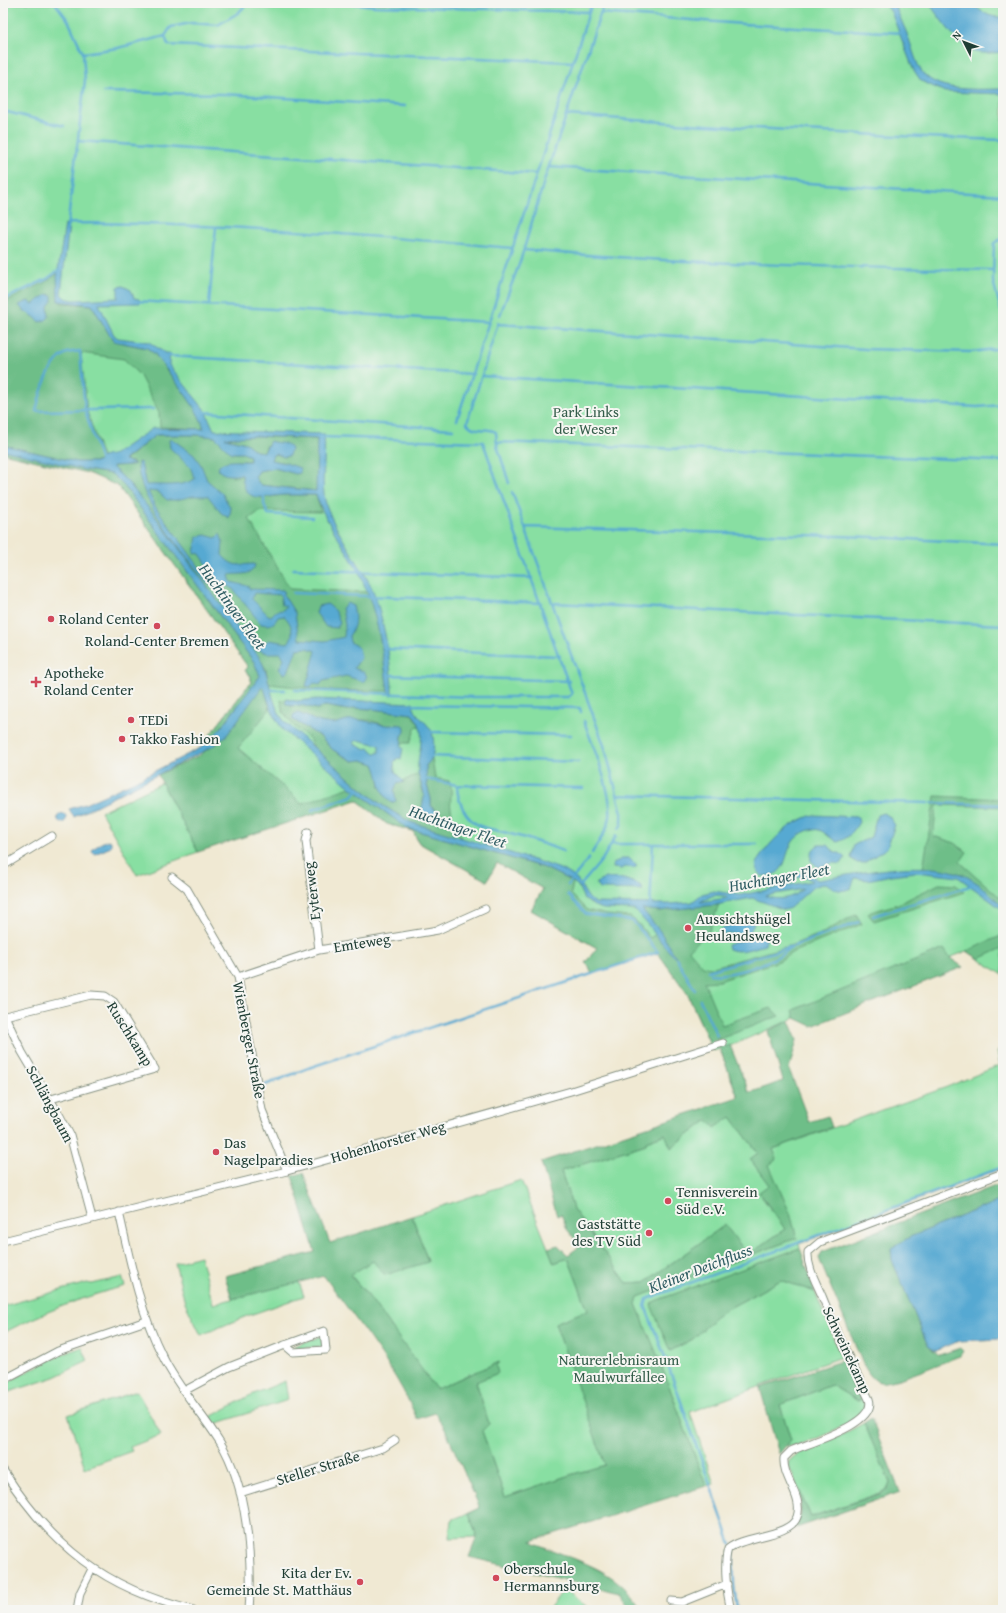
<svg xmlns="http://www.w3.org/2000/svg" width="1006" height="1613" font-family="'Gentium Book Plus',serif">
	<style>
		.green { fill: #88dfa2; stroke: #548e6b }
		.forest { fill: #6ebe88; stroke: #467e5e; fill-rule: evenodd }
		.water { fill: #57a9d2; stroke: #3b7383; fill-rule: evenodd }
		.lines { fill: none; stroke-linecap: round; stroke-linejoin: round }
		.stream { stroke: #57a9d2; stroke-width: 2.5 }
		.street-casing { stroke: #889384; stroke-width: 9 }
		.street { stroke: #fff; stroke-width: 7 }
		.poi-dot { fill: #d1495b; stroke: #f6f6f2; stroke-width: 1.5 }
		.labels { text-anchor: middle; stroke-width: 4; stroke-linejoin: round; paint-order: stroke }
		.park-label { font-size: 15px; fill: #345d4a; stroke: #f6f6f2 }
		.poi-label { font-size: 15px; fill: #1f3d34; stroke: #f6f6f2; text-anchor: start }
		.street-label { font-size: 15px; fill: #1f3d34; stroke: #f6f6f2 }
		.water-label { font-size: 16px; font-style: italic; fill: #305d63; stroke: #f6f6f2 }
	</style>
	<rect width="100%" height="100%" fill="#f6f6f2"/>
	<filter id="ink" filterUnits="userSpaceOnUse"><feTurbulence type="fractalNoise" baseFrequency=".025" numOctaves="2"/><feDisplacementMap in="SourceGraphic" scale="8" xChannelSelector="R" yChannelSelector="G"/><feConvolveMatrix kernelMatrix="1 2 1 2 8 2 1 2 1" color-interpolation-filters="sRGB"/></filter>
	<filter id="wash" filterUnits="userSpaceOnUse"><feTurbulence type="fractalNoise" baseFrequency=".012" numOctaves="4" result="noise"/><feDisplacementMap in="SourceGraphic" scale="16" xChannelSelector="R" yChannelSelector="G"/><feGaussianBlur stdDeviation="0.9" result="paint"/><feColorMatrix in="noise" values="0 0 0 0 0 0 0 0 0 0 0 0 0 0 0 0 0 1.4 0 .05"/><feComposite in="paint" operator="in"/></filter>
	<g filter="url(#wash)">
		<rect width="100%" height="100%" fill="#f0e9d3"/>
		<path class="green" d="M3,3H1003V975L967,951L795,1018L730,1046L773,1149L947,1087L1000,1065L997,1052L1003,1047V1168L799,1244L800,1248L655,1301L651,1304L670,1351L693,1339L720,1313L781,1280L815,1292L841,1357L690,1412L714,1484L706,1486L660,1362L636,1304L638,1297L797,1238L738,1097L720,1049L713,1051L687,993L658,953L592,974L589,966L585,963L597,948L531,910L543,889L497,863L487,881L419,843L413,831L387,824L357,800L295,820L224,752L210,735L251,682V676L245,671L248,667L118,486L81,469L3,450Z
			M162,783L198,852L137,875L101,812Z
			M731,1117L758,1153L750,1159L769,1185L759,1193L785,1229L748,1255L725,1225L645,1282L627,1283L573,1209L561,1171L646,1144V1141L666,1134L671,1148L708,1120Z
			M521,1180L554,1263L568,1258L588,1310L555,1323L606,1465L570,1475L505,1497L482,1431L489,1424L476,1381L498,1373L469,1374L436,1390L370,1298L350,1274L373,1261H428L412,1216Z
			M200,1256L213,1304L299,1282L304,1296L247,1316L201,1335L185,1303L175,1263Z
			M122,1277L125,1286C82,1297 42,1313 3,1333V1306L87,1283L92,1284Z
			M322,1336L323,1346L296,1349L294,1346Z
			M82,1347L88,1361L55,1377L3,1394V1392L9,1390L6,1384C31,1368 56,1357 82,1347Z
			M285,1381L288,1400L215,1424L210,1417L249,1396Z
			M831,1385L858,1401L863,1399L866,1409C845,1428 815,1442 787,1447L791,1440L780,1405Z
			M137,1391L161,1435L130,1447L132,1451L85,1468L68,1415Z
			M864,1423L890,1483L888,1488L880,1493L811,1517L789,1467L790,1460L802,1450L834,1439Z
			M469,1513L477,1537L449,1538L451,1520Z
			M564,1589L591,1610H548Z"/>
		<path class="forest" d="M58,273L61,303L92,305L113,341L147,348L155,354C169,376 198,405 204,429L160,427L159,413L140,376L124,359L81,353L87,411L102,457L98,462H77L3,445V303L44,283Z
			M156,435H197L215,437L231,453H243L250,456V461H236L232,477L242,475L243,482L262,498L283,495H316L321,512L260,511L249,519L290,589L368,592C379,623 384,658 388,691L323,690L269,684L266,669L244,636L152,512L127,481L113,468V466L131,465L134,462L124,461Z
			M256,436L317,439V491L260,485L255,477L259,471L274,468L282,470L286,463L271,460L273,455L276,454L284,457L278,444L273,442L267,445L264,452L256,451L246,443L224,437Z
			M3,450L81,469L112,474L125,487L159,533L254,662L260,676L213,738L210,735L251,682V676L245,671L248,667L118,486L88,473L11,455L3,453Z
			M261,687H264L270,709L238,748L294,796L301,804L350,787L407,828L545,868L573,882L571,894L587,910L608,915L630,917L637,922L650,938L656,934L677,959L642,909L659,911L719,904L709,931L689,950L703,966L710,968L792,945L825,932L856,914L862,924L793,952L779,961L719,981L704,982L722,1025L771,1008L779,1016L722,1038L709,1041L687,993L658,953L592,974L589,966L585,963L597,948L531,910L543,889L497,863L487,881L419,843L413,831L387,824L357,800L198,852L158,775L200,755L227,735Z
			M287,699L285,703L291,706L300,705L317,709L325,706L347,710L354,708L371,709L412,714L420,726L416,727L410,743H401L402,736L398,724L387,726L370,720H347L338,724L326,723L315,721L305,715L292,719L321,737L333,750L353,761L362,760L374,764L379,775L380,787L394,790L397,784L418,774L424,796L421,813L427,821L436,810L431,806V799L427,785L426,764L432,758L435,778L449,781C454,790 449,799 451,809C453,820 457,830 463,839L410,822L382,805L359,787L314,748L309,738L294,726L283,712L281,700Z
			M935,796L1003,799V807L937,805L933,836L955,843L967,852L960,862L1003,900V906L963,874L923,868Z
			M939,884L956,885L964,892L874,921L868,914L871,912L898,904Z
			M1003,935V948L979,959L967,951Z
			M944,949L950,958L963,967L812,1026L795,1018L793,1010Z
			M789,1021L797,1040L789,1069L809,1122L828,1116L832,1127L773,1149L777,1159L769,1165L790,1213L797,1238L638,1297L636,1304L660,1362L706,1486L531,1541C575,1562 614,1565 643,1610H631L619,1593L469,1557L477,1537L469,1513L480,1508L445,1429L435,1413L417,1419C395,1367 357,1322 324,1276L232,1299L225,1276L315,1252L292,1176L303,1173L330,1243L412,1216L428,1262L385,1275L373,1261L350,1275L370,1298L436,1389L499,1362L496,1366L498,1373L476,1382L489,1424L482,1431L505,1497L570,1475L605,1465L555,1323L588,1310L568,1258L554,1263L548,1248L558,1245L568,1255L580,1246L567,1229L561,1214L557,1216L541,1162L738,1097L720,1049L730,1045L749,1093L783,1081L768,1031ZM731,1117L758,1153L750,1159L769,1185L759,1192L785,1229L748,1255L725,1225L645,1282L627,1283L573,1209L561,1171L646,1144V1141L665,1134L671,1148L708,1120L715,1128Z
			M1003,1183V1199L910,1237L891,1249L892,1260L928,1346L939,1355L960,1348L963,1351L960,1356C945,1361 892,1385 880,1382C871,1380 867,1370 863,1364L822,1266L819,1258L822,1252Z
			M800,1248L815,1292L781,1280L720,1313L693,1339L670,1351L651,1305L655,1301Z
			M844,1360L863,1399L858,1401L831,1385L780,1405L791,1440L779,1454L760,1388Z
			M871,1418L900,1492L796,1528L801,1514L799,1489L811,1517L880,1494L888,1488L890,1483L864,1423Z"/>
		<path class="water" d="M884,3H892L896,8C900,18 905,28 909,39C913,50 916,64 923,73C939,93 981,89 1003,89V94L945,92L921,81L913,69L891,12Z
			M929,3H971C982,12 989,18 1003,17V52C994,53 984,54 975,52C961,49 937,15 929,3Z
			M65,224L69,225L61,294L65,298L73,300L118,298V287L123,286L131,290L134,298L139,299L140,303L99,304L114,335L118,338L149,342L165,353H170L169,365L205,410L214,430L324,434C327,459 319,484 327,507C337,534 357,559 370,584C382,607 393,669 392,695H390L388,691C382,649 377,606 356,568C343,543 325,522 316,495C306,495 295,495 285,495C264,496 244,506 242,475C233,474 227,478 218,470L219,466C227,458 239,462 250,461V456L243,453H231L215,437L197,435H156L124,460L135,464L131,465L113,466V468L127,481L152,512L260,658C271,678 270,702 284,721L359,787L382,805L410,822L543,863C552,866 566,870 574,877C584,885 584,897 595,903L670,904L692,902L702,894L714,891L741,895L777,888C790,871 801,868 818,880C861,873 920,859 961,874C977,880 991,895 1003,906V910L958,877L916,872L891,875L868,880L855,878L851,888C841,893 835,890 826,883L813,887L790,908L785,910L752,898L716,905L659,911L642,909L660,931L678,960C661,946 651,925 634,910L603,909L594,906L584,899L578,886L573,882L545,868L407,828L350,787L283,730C273,716 269,704 264,688L262,687L227,735L212,747L74,817L69,809L85,804L135,781L202,747L222,727L260,676L254,662L159,533L125,487L112,474L81,469L3,450V445L77,462H98L102,457L115,454L153,428L204,429C198,406 169,375 155,354L147,348L113,341L92,305L58,301L57,276ZM256,436L317,439L316,491L260,485L255,477L259,471L274,468L296,474L300,473V468L286,463L271,460L273,455L276,454L284,457L289,456L291,449C287,441 277,444 270,441L264,452L256,451L246,443L225,438ZM798,877H806L812,881L785,886L787,882ZM803,889C791,899 780,901 765,896ZM714,895L726,896L727,898L700,902Z
			M48,294L52,296V301L48,306L49,317L46,320L39,322C34,314 23,313 19,305L28,301L33,304Z
			M172,439L194,455L201,465L207,480L222,493L231,509L229,518L221,513L208,496H193L176,500H167L158,492L148,491L155,506L205,575L210,576L212,572L200,554L194,553L197,537L205,535L216,538L220,534L223,542L222,555C234,569 239,564 255,564C254,577 238,573 229,575L231,582L248,586L250,589L283,590L285,593L283,594L295,613L299,639L325,641L344,637L345,625L342,608L347,603L353,606C356,618 356,626 349,636L350,642L359,648L361,658L354,668L364,672L367,676L364,682L346,676L323,681L320,685L314,683L310,687L306,686L316,651L307,648L297,649L288,672L284,674L279,669L284,659L281,653H267L256,649L247,636L248,633H251L263,644L269,640L288,643C295,635 292,623 284,616L278,617C274,625 270,626 261,624L232,588L219,581L213,584L207,583C186,554 135,498 138,462L141,463L146,485C162,484 180,488 195,479L190,467L170,448L169,440ZM254,593L280,595L282,605L286,606L283,610L276,611L271,616L268,615L252,599Z
			M327,604C334,608 337,614 340,622L337,628L326,627L316,613L318,606Z
			M287,699L296,701L317,699L413,703C413,715 428,722 432,732C435,742 435,760 426,765L427,785L431,799V806L438,813L430,822L424,818L421,813C422,807 424,800 424,794C423,787 419,780 418,773C416,752 430,732 412,714L371,709L354,708L348,710L325,706L317,709L300,705L291,706L285,703Z
			M298,713C308,716 315,722 326,723C336,725 338,722 347,720C361,718 373,724 387,725C392,726 397,724 402,725L405,727V732L402,736L401,747L403,748L401,759L398,758L394,762L395,772L404,782L397,784L394,790L396,801L391,803C376,787 382,782 374,764L362,760L353,761L333,750L321,737L292,719L294,714ZM358,740L379,745V753H375L369,748L364,749L353,743Z
			M883,813L889,816L895,825L887,848L864,863H857L851,858L854,845L871,837L877,815Z
			M57.5 818a4.5 4.5 0 1 1 9 0a4.5 4.5 0 1 1-9 0Z
			M813,815L858,817L859,822C854,831 847,840 837,842C831,839 825,832 819,830C809,827 797,835 792,843C783,858 788,877 761,876L758,872L756,863C770,842 787,823 813,815Z
			M108,840L111,841V847L95,854L92,852L93,849L101,843Z
			M818,845H828L835,853H840L845,858L841,864L833,863L818,867L811,861C810,853 812,850 818,845Z
			M624,858H629L637,866L635,868L626,867L621,869L613,868V863Z
			M606,878L624,879L640,885L643,890L600,889L596,883Z
			M747,918L754,923L750,932L717,935L721,929Z
			M763,934L767,936L765,945C753,948 740,954 728,949L727,945Z
			M1003,1199V1339L959,1341L936,1351L928,1346L892,1260L891,1248L910,1237Z"/>
		<g class="lines">
			<path class="stream" d="M55,3L68,20L83,53L85,81L67,228
				M347,3L375,6L589,12
				M600,13L743,24L903,33
				M165,36L168,45L573,62
				M83,53L118,48L165,36L171,27L191,23L218,25L238,13L248,3
				M103,92L224,94L405,106
				M3,111L64,126
				M567,115C712,126 857,136 1003,140
				M78,141L537,174
				M549,167L1003,195
				M68,223C216,223 365,235 512,248
				M1003,238L994,243L993,281L1003,317
				M524,250C680,264 836,267 993,270
				M3,300L47,279L59,270
				M136,301L489,322
				M209,305L216,227
				M500,315L520,262L545,178L604,3
				M498,323L467,423C474,433 487,427 496,432L497,445L509,483
				M498,324L866,349L971,352L1003,348
				M168,356L473,374
				M482,376L977,407L1003,405
				M204,412L453,429
				M457,420L592,3
				M497,442L1003,461
				M101,462L85,410L80,351C76,352 68,352 65,354C49,363 40,394 36,411L153,409
				M512,492L605,748L622,813V823L619,829
				M264,495V504L268,514L312,517
				M525,527L872,537L1003,544
				M293,569L532,578
				M293,593L541,603
				M553,603L1003,625
				M385,649L560,656
				M389,675L569,681
				M268,690H285
				M295,690L472,697H568L572,694L483,442L323,437
				M411,705L580,708L581,712
				M584,721C592,744 613,793 610,817C608,830 599,841 592,853
				M430,732L571,735
				M429,756L578,762
				M425,779L457,785L583,788
				M457,785C457,800 465,819 480,826C489,829 499,831 507,833C526,838 545,844 563,851
				M618,795L928,803
				M932,803L1003,805
				M312,810L352,796L358,790
				M612,844H653
				M568,885L589,858
				M580,886L602,860L616,836
				M650,908L653,844H757
				M873,916L973,885
				M676,958L695,990
				M708,971L794,946L859,922
				M710,974C733,977 773,962 791,948
				M700,1000L717,1036
				M265,1085L311,1067L658,952L633,921L586,914L568,895
				M731,1544L667,1362L645,1306L647,1299L1003,1167
				M733,1548L734,1586L737,1610"/>
		</g>
	</g>
	<g filter="url(#ink)">
		<g class="lines">
			<g class="street-casing">
				<path id="street" d="M308,832L306,841L319,950
					M3,866L52,836
					M172,877L187,889L238,977L262,1110L287,1171
					M238,977L319,950L438,930L485,909
					M51,1099L155,1069L114,1002L105,996L91,995L5,1016L22,1052L60,1116L70,1135L92,1218
					M119,1212C130,1261 140,1312 163,1357C178,1388 202,1413 220,1442C247,1485 253,1561 249,1610
					M3,1241L287,1171L571,1091L723,1043
					M3,1380L58,1351L146,1321
					M184,1391L229,1367L280,1347L285,1345L324,1331L326,1350L293,1352L285,1345
					M3,1470C51,1546 105,1589 193,1610
					M240,1493L383,1448L395,1440
					M671,1601L682,1602L727,1584
					M77,1610L80,1593L92,1569
					M731,1610C727,1595 723,1564 728,1549C744,1535 790,1537 797,1517C804,1497 782,1478 784,1458L791,1451C808,1443 878,1424 869,1399C852,1365 836,1331 822,1296C816,1282 807,1267 808,1252L820,1242L1003,1173"/>
			</g>
			<use href="#street" class="street"/>
		</g>
	</g>
	<g class="poi-dot">
		<circle cx="51" cy="619" r="4"/>
		<circle cx="157" cy="626" r="4"/>
		<path d="M34 676h4v4h4v4h-4v4h-4v-4h-4v-4h4z"/>
		<circle cx="131" cy="720" r="4"/>
		<circle cx="122" cy="739" r="4"/>
		<circle cx="688" cy="928" r="4"/>
		<circle cx="216" cy="1152" r="4"/>
		<circle cx="668" cy="1201" r="4"/>
		<circle cx="649" cy="1233" r="4"/>
		<circle cx="496" cy="1578" r="4"/>
		<circle cx="360" cy="1582" r="4"/>
	</g>
	<g class="labels">
		<g class="park-label">
			<text x="586" y="417">Park Links<tspan x="586" dy="17">der Weser</tspan></text>
			<text x="619" y="1365">Naturerlebnisraum<tspan x="619" dy="17">Maulwurfallee</tspan></text>
		</g>
		<g class="poi-label">
			<text x="59" y="624">Roland Center</text>
			<text x="157" y="646" text-anchor="middle">Roland-Center Bremen</text>
			<text x="44" y="678">Apotheke<tspan x="44" dy="17">Roland Center</tspan></text>
			<text x="139" y="725">TEDi</text>
			<text x="130" y="744">Takko Fashion</text>
			<text x="696" y="924">Aussichtshügel<tspan x="696" dy="17">Heulandsweg</tspan></text>
			<text x="224" y="1148">Das<tspan x="224" dy="17">Nagelparadies</tspan></text>
			<text x="676" y="1197">Tennisverein<tspan x="676" dy="17">Süd e.V.</tspan></text>
			<text x="641" y="1229" text-anchor="end">Gaststätte<tspan x="641" dy="17">des TV Süd</tspan></text>
			<text x="504" y="1574">Oberschule<tspan x="504" dy="17">Hermannsburg</tspan></text>
			<text x="352" y="1578" text-anchor="end">Kita der Ev.<tspan x="352" dy="17">Gemeinde St. Matthäus</tspan></text>
		</g>
		<g class="street-label">
			<text transform="translate(312 891) rotate(-97)" y="5">Eyterweg</text>
			<text transform="translate(362 943) rotate(-9)" y="5">Emteweg</text>
			<text transform="translate(130 1034) rotate(58)" y="5">Ruschkamp</text>
			<text transform="translate(249 1040) rotate(79)" y="5">Wienberger Straße</text>
			<text transform="translate(50 1104) rotate(62)" y="5">Schlängbaum</text>
			<text transform="translate(388 1142) rotate(-16)" y="5">Hohenhorster Weg</text>
			<text transform="translate(847 1350) rotate(65)" y="5">Schweinekamp</text>
			<text transform="translate(318 1468) rotate(-17)" y="5">Steller Straße</text>
		</g>
		<g class="water-label">
			<text transform="translate(233 606) rotate(54)" y="6">Huchtinger Fleet</text>
			<text transform="translate(458 826) rotate(19)" y="6">Huchtinger Fleet</text>
			<text transform="translate(779 877) rotate(-10)" y="6">Huchtinger Fleet</text>
			<text transform="translate(700 1268) rotate(-21)" y="6">Kleiner Deichfluss</text>
		</g>
	</g>
	<rect width="1006" height="1613" fill="none" stroke="#f6f6f2" stroke-width="16"/>
	<g transform="translate(964 42) rotate(312)" stroke="#f6f6f2" stroke-width="3" paint-order="stroke">
	<path d="M0-3L7 15L0 10L-7 15Z" fill="#1f3d34"/>
	<text y="-6" font-size="11" font-weight="bold" text-anchor="middle" fill="#1f3d34">N</text>
	</g>
</svg>
